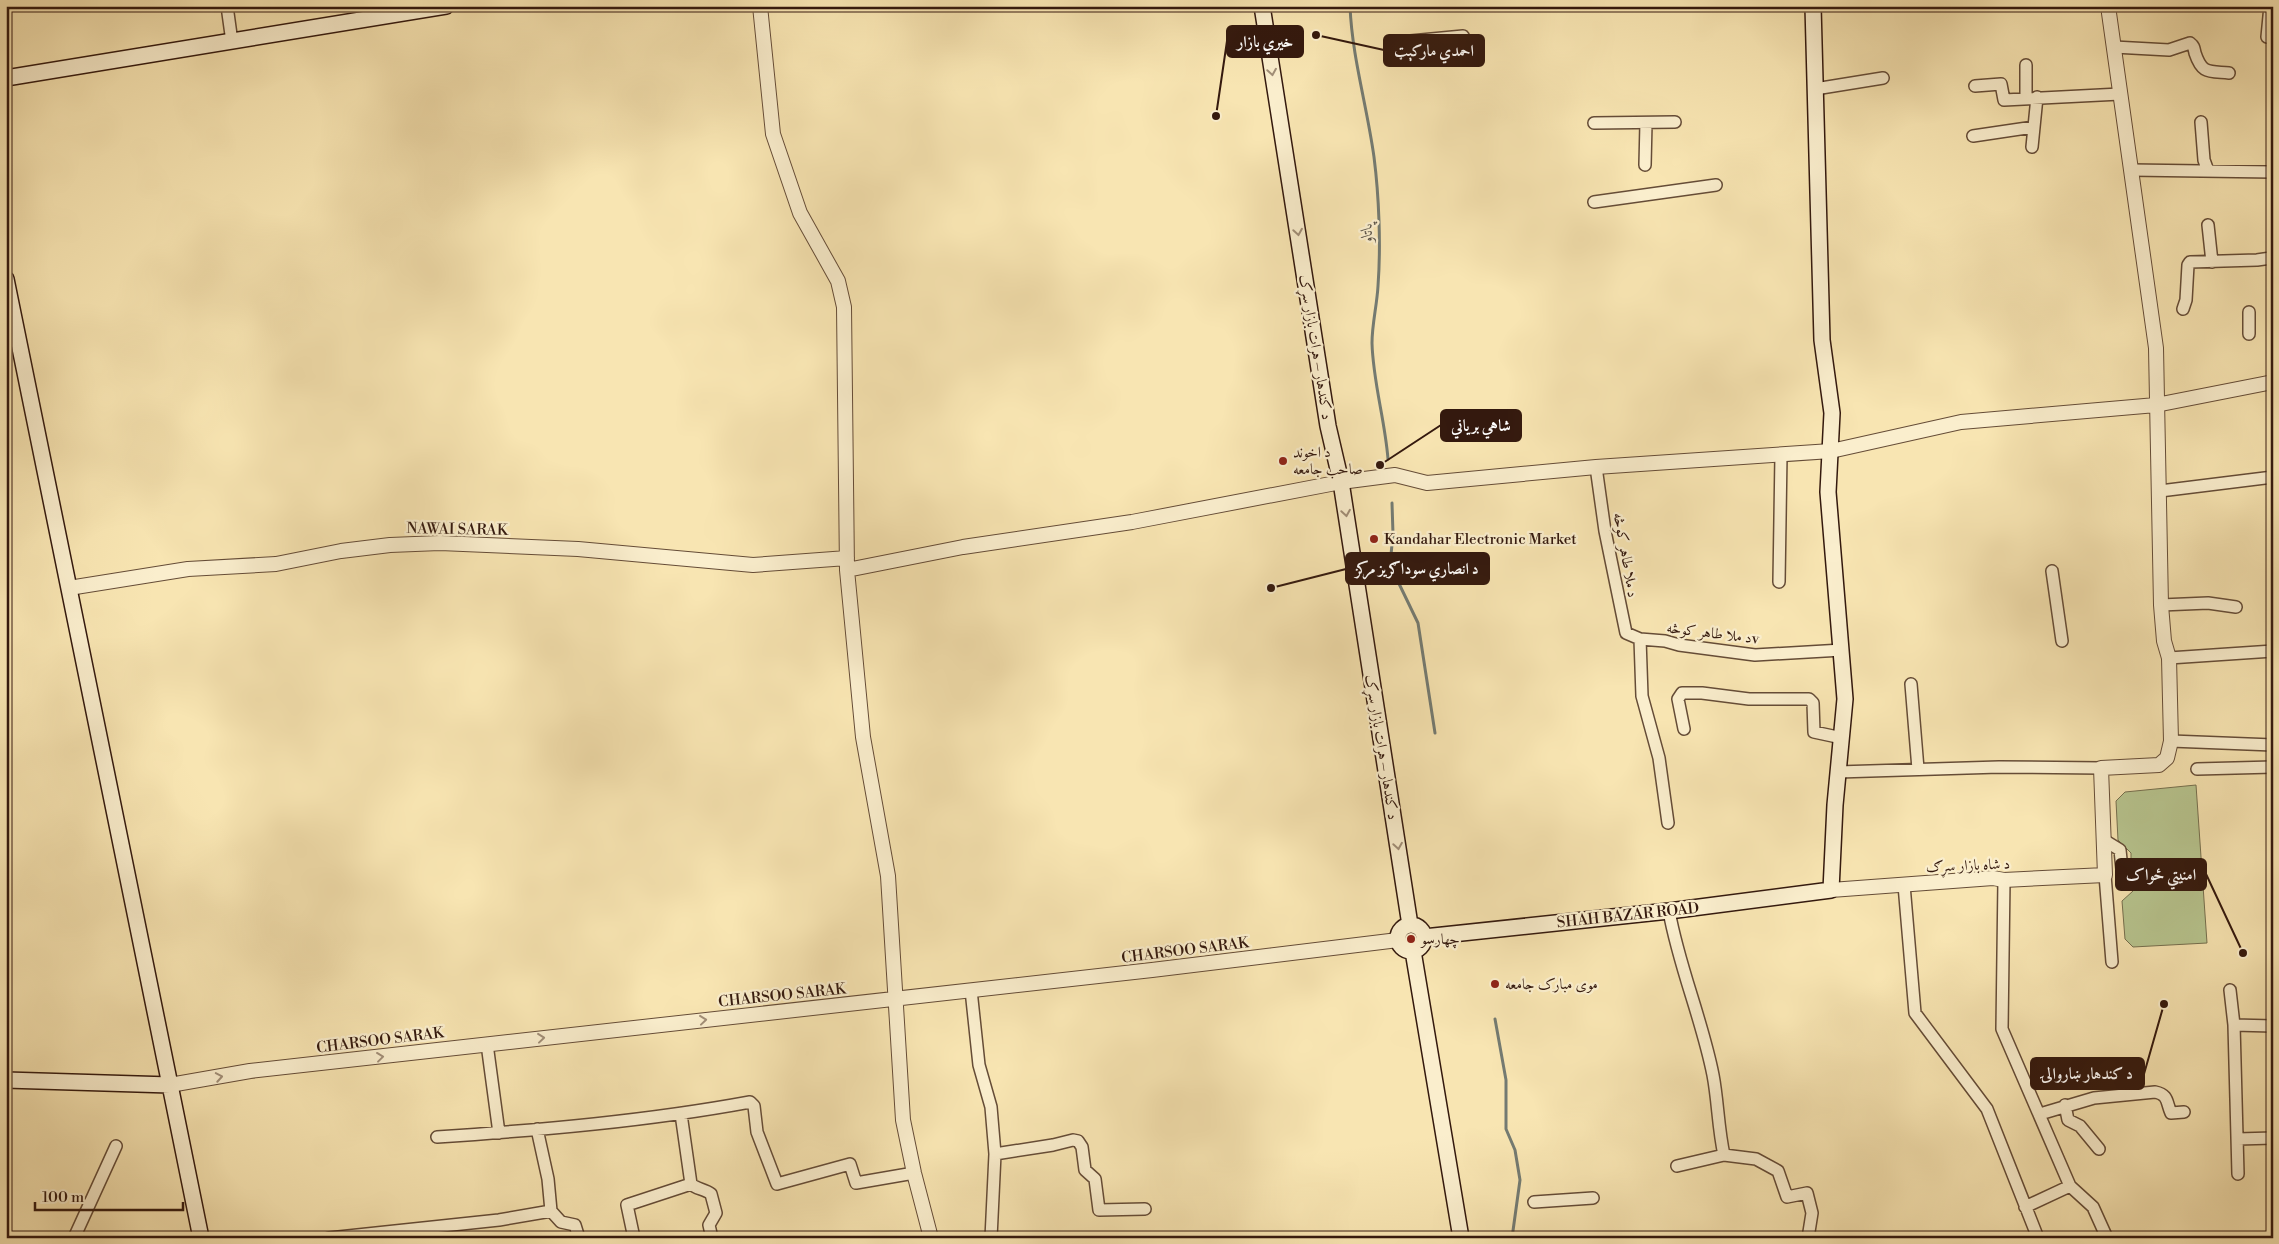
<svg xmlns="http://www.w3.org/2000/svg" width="2279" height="1244" font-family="'Libre Bodoni',Amiri,serif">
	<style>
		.green { fill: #b8c690; stroke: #76704f }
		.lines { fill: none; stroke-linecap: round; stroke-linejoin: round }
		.stream { stroke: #747b72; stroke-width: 3 }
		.minor-casing { stroke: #654c37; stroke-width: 14 }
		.tertiary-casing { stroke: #654c37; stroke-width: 16 }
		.secondary-casing { stroke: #34190e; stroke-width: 18 }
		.minor { stroke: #faeecd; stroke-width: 11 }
		.tertiary { stroke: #faeecd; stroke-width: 14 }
		.secondary { stroke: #faeecd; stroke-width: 15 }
		.oneway { stroke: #a18e77 }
		.poi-dot { fill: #8f2418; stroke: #faeecd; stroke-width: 2 }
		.labels { text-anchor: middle; stroke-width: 4.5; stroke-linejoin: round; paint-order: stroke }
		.street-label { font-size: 15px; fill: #34190e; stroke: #faeecd }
		.poi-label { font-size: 15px; fill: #34190e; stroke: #faeecd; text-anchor: start }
		.water-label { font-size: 16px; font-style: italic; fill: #595248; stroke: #faeecd }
		.leader { fill: none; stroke: #34190e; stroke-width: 2 }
		.callout-dot { fill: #34190e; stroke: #faeecd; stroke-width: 2 }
		.callout { fill: #34190e; stroke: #34190e; stroke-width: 2 }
		.callout-label { font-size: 16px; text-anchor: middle; font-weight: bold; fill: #fff }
	</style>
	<rect width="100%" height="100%" fill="#f8e5b2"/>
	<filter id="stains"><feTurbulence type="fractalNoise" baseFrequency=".004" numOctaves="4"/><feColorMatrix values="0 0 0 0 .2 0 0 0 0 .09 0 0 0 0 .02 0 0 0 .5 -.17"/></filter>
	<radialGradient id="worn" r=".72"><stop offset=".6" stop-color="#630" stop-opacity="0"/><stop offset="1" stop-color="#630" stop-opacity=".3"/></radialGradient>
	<path class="green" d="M2196,785L2207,943L2133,947L2125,939L2122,901L2133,891L2132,871L2139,869L2137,861H2131V853L2118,840L2116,801L2125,792Z"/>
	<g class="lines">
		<path class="stream" d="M1350,6C1352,57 1367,106 1374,157C1379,196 1381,246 1378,286C1377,305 1372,324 1372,343C1373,382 1385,420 1388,459
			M1392,503L1393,534L1390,565L1418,623L1435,733
			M1495,1019L1506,1080V1129L1515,1150L1520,1180L1512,1238"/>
		<g class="minor-casing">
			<path id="minor" d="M227,6L232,42
				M2267,37L2270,6
				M1400,42L1463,36
				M2114,47L2169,50L2190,43C2194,46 2194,48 2195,53C2202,74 2208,71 2229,73
				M1975,86L2001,84L2004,100L2120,94
				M1815,89L1883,78
				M2026,98V65
				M2201,122L2204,160L2208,171
				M1594,123L1675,122
				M1973,136L2034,127
				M2032,147L2037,97
				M1645,165L1646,123
				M2131,170L2273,172
				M1594,202L1716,185
				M2208,225L2212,262
				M2183,309L2186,300L2188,265L2190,262L2257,260L2271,258
				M2249,334V312
				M1596,467L1605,531L1626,633L1640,639L1665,641L1679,645L1755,655L1842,650
				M2160,491L2273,477
				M2052,571L2062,641
				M1779,582L1781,455
				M2161,605L2208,603L2236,607
				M1640,639L1642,696L1659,758L1668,823
				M2169,658L2273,651
				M1911,684L1918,769
				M1684,729L1678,699L1682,693H1702L1749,699H1809L1813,703L1814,732L1842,738
				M2171,741L2273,745
				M2197,769L2273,767
				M1838,772L1999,767L2101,768
				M2107,842L2120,850L2122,869L2134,873L2200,868
				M2105,875L2112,962
				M2004,880L2002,1029L2070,1186L2093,1207L2107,1238
				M1904,885L1915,1013L1987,1109L2038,1238
				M1669,911C1679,967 1702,1019 1713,1075C1718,1101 1718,1128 1724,1155L1756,1159L1778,1171L1787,1197L1807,1193L1812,1213L1808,1238
				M971,990L979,1065L991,1107L995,1154L991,1238
				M2230,990L2234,1025L2273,1026
				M2234,1025L2238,1174
				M487,1044L499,1133
				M2065,1105L2068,1120L2080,1126L2099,1149
				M681,1114L691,1184C696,1189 705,1189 711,1194L716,1213L709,1225L712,1238
				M2040,1114L2094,1098L2155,1092C2169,1095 2166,1102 2171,1113L2184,1112
				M537,1129L548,1179L551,1211L561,1222L575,1225L579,1238
				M437,1137C542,1130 647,1121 750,1102L754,1106L757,1132L777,1184L850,1164L856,1183L914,1173
				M2238,1139L2273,1138
				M995,1154L1053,1145L1073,1140L1078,1141L1082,1147L1085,1170L1095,1179L1099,1210L1145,1209
				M1677,1166L1724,1155
				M1534,1202L1593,1198
				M2025,1207L2070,1186
				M74,1238L116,1146
				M329,1238L499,1220L551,1211
				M634,1238L627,1205L691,1184"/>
		</g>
		<g class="tertiary-casing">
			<path id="tertiary" d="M760,6L773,134L800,213L838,281L844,307L847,570L863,737L888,876L903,1120L914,1173L931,1238
				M847,570L963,547L1132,522L1341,482L1395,475L1427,483L1596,467L1831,451L1961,422L2156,405L2273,382
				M69,588L188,569L276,564L341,551L390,545L440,543L578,549L753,565L847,558
				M1831,890L1993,878L2004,880L2105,875L2101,768L2159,765L2167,758L2171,741L2169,658L2164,641L2161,605L2156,348L2108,6
				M170,1085L250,1071L1152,970L1398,940"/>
		</g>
		<g class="secondary-casing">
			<path id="secondary" d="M1262,6L1328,426L1341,482L1410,925
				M6,78L446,6
				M6,279L170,1085L6,1080
				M1398 938a13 13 0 1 1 26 0a13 13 0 1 1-26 0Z
				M1424,937L1669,911L1831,890L1835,805L1845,699L1828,492L1832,413L1822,340L1813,6
				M1413,951L1461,1238
				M170,1085L201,1238"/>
		</g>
		<use href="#minor" class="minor"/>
		<use href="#tertiary" class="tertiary"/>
		<use href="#secondary" class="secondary"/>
	</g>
	<defs><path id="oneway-chevron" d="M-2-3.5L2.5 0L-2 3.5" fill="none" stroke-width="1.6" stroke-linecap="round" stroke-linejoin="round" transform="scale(1.25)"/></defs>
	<g class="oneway">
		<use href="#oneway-chevron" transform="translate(1272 72) rotate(81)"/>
		<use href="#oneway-chevron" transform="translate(1298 232) rotate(81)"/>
		<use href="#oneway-chevron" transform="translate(1346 513) rotate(81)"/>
		<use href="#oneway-chevron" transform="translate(1398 846) rotate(81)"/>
		<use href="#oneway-chevron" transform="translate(703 1020) rotate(-6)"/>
		<use href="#oneway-chevron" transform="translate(541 1038) rotate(-6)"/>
		<use href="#oneway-chevron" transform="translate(380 1057) rotate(-7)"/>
		<use href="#oneway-chevron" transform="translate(219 1077) rotate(-10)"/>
	</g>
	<g class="poi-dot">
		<circle cx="1283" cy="461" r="5"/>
		<circle cx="1374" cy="539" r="5"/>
		<circle cx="1411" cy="939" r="5"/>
		<circle cx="1495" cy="984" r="5"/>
	</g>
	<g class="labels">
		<g class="street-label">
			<text transform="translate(1316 347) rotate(81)" y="5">د کندهار – هرات بازار سړک</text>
			<text transform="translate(457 529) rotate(1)" y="5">NAWAI SARAK</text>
			<text transform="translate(1626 555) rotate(80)" y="5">د ملا طاهر کوڅه</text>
			<text transform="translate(1713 633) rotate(7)" y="5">د ملا طاهر کوڅهv</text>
			<text transform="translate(1382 747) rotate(81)" y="5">د کندهار – هرات بازار سړک</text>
			<text transform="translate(1968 865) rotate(-2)" y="5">د شاه بازار سړګ</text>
			<text transform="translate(1628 915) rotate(-6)" y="5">SHAH BAZAR ROAD</text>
			<text transform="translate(1185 950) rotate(-7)" y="5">CHARSOO SARAK</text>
			<text transform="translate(782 995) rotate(-6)" y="5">CHARSOO SARAK</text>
			<text transform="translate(380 1040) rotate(-7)" y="5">CHARSOO SARAK</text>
		</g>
		<g class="poi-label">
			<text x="1293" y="457">د اخوند<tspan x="1293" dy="17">صاحب جامعه</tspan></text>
			<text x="1384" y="544">Kandahar Electronic Market</text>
			<text x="1421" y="944">چهارسو</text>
			<text x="1505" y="989">موی مبارک جامعه</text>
		</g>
		<g class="water-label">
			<text transform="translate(1366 233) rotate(-93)" y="6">پاتاو</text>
		</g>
	</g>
	<path class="leader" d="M1216 116L1227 41M1316 35L1384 50M1380 465L1441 425M1271 588L1346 569M2243 953L2206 874M2164 1004L2144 1074"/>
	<g class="callout-dot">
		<circle cx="1216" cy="116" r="5"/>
		<circle cx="1316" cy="35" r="5"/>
		<circle cx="1380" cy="465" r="5"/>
		<circle cx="1271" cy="588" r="5"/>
		<circle cx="2243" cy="953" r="5"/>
		<circle cx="2164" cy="1004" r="5"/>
	</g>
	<g class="callout">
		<rect x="1227" y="26" width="76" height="31" rx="5"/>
		<rect x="1384" y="35" width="100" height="31" rx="5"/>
		<rect x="1441" y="410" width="80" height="31" rx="5"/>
		<rect x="1346" y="553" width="143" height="31" rx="5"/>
		<rect x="2116" y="859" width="90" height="31" rx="5"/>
		<rect x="2031" y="1058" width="113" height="31" rx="5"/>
	</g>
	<g class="callout-label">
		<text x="1265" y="47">خیري بازار</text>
		<text x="1434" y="56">احمدي مارکېټ</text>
		<text x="1481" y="431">شاهي برياني</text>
		<text x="1417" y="574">د انصاري سوداګریز مرکز</text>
		<text x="2161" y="880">امنيتي ځواک</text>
		<text x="2087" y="1079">د کندهار ښاروالۍ</text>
	</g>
	<rect width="2279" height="1244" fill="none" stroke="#f8e5b2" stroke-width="25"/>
	<rect x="8" y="8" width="2264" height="1229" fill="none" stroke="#34190e" stroke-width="2.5"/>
	<rect x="12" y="12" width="2254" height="1219" fill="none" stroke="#34190e"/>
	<path d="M35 1202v8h148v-8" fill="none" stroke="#34190e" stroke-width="2.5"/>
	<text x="42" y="1202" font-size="15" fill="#34190e" stroke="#faeecd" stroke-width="4" paint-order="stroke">100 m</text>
	<rect width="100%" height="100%" filter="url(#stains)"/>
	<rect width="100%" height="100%" fill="url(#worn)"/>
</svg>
